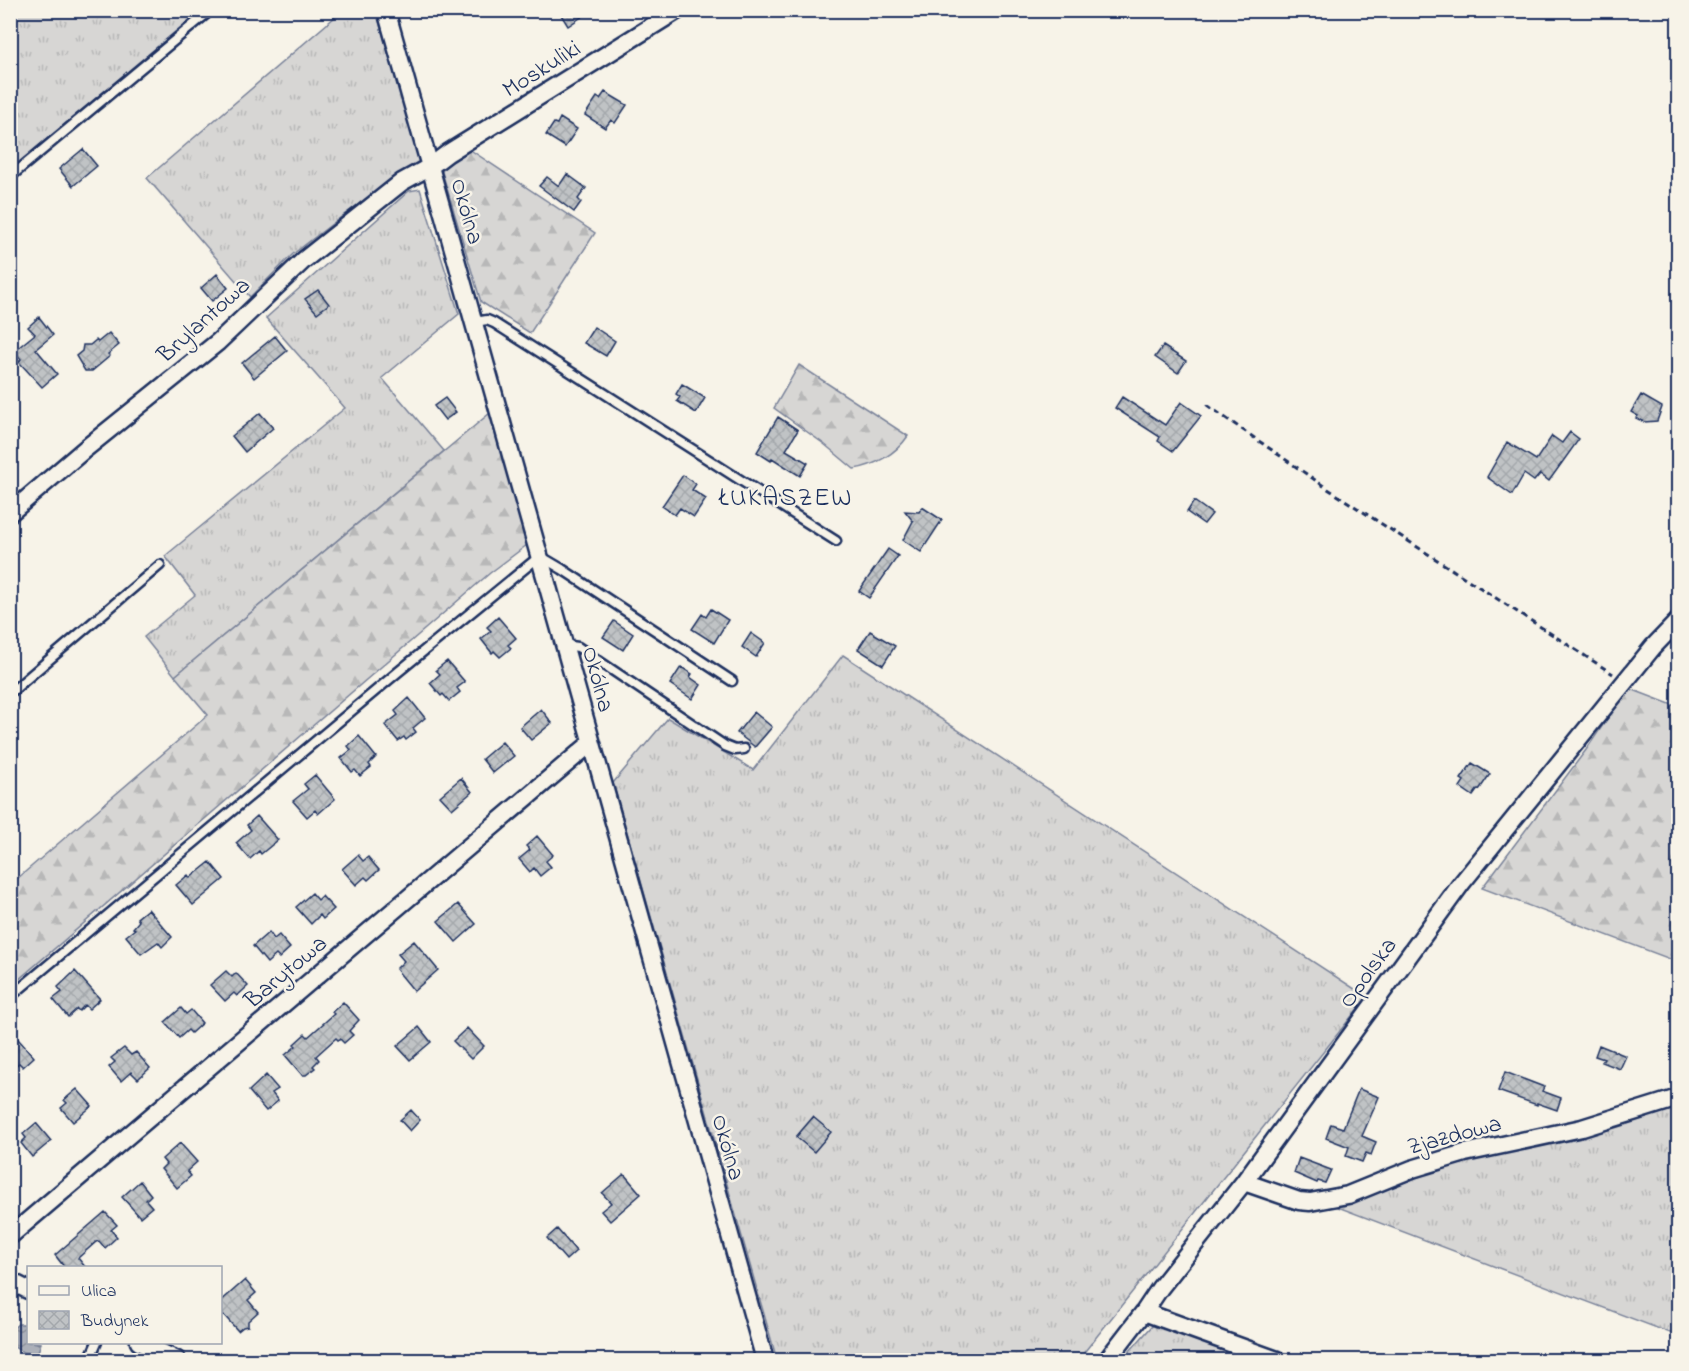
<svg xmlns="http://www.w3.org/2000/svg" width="1689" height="1371" font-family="'Indie Flower',sans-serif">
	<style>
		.grass { fill: url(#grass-tufts); stroke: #798299; stroke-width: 1.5 }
		.forest { fill: url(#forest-firs); stroke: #798299; stroke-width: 1.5 }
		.water { fill: url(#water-waves); stroke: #727c95; stroke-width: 1.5 }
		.building { fill: url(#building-cross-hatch); stroke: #1b2f5e; stroke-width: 1.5 }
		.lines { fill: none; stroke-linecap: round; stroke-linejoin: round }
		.lane-casing { stroke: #1b2f5e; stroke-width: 13 }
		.street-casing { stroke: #1b2f5e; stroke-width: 21 }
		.path { stroke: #1b2f5e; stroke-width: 3; stroke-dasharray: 6 4.5; stroke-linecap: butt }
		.lane { stroke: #f7f3e8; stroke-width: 8 }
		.street { stroke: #f7f3e8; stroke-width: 16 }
		.labels { text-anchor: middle; stroke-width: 5; stroke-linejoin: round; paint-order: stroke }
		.street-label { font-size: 24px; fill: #1b2f5e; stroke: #f7f3e8 }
		.neighbourhood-label { font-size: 26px; letter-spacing: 1.5px; fill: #1b2f5e; stroke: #f7f3e8 }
	</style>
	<defs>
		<pattern id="grass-tufts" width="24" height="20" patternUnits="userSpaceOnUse" patternTransform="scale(1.5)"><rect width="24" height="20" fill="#d7d6d4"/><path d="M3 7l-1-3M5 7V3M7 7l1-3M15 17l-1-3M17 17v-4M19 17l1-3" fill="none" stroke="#b8b8b8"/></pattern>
		<pattern id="forest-firs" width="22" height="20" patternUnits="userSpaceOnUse" patternTransform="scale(1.5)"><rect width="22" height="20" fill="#d7d6d4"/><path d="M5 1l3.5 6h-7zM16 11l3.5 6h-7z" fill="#b8b8b8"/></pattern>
		<pattern id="water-waves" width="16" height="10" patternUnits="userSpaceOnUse" patternTransform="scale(1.5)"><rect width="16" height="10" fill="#acb0b9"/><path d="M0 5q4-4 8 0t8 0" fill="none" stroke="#8b909a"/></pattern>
		<pattern id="building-cross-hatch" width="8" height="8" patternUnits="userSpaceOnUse" patternTransform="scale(1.5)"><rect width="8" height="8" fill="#c0c3c5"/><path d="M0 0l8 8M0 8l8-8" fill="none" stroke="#a4a8ac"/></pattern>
	</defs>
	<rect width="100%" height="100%" fill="#f7f3e8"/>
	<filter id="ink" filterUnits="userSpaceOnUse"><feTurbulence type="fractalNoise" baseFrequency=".0167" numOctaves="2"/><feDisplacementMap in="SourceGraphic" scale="12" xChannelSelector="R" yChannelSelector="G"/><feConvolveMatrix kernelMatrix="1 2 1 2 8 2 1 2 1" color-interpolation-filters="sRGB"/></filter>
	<g filter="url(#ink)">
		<path class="grass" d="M11,10H200V11L11,169Z
			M342,11H376L420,161L345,214L293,254L250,297L147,178Z
			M420,189L459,314L382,378L444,451L175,676L144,637L195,595L165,556L345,408L266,318L409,191Z
			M843,655L1367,997L1078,1360H777L613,783L668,718L753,770Z
			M1678,1105V1336L1335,1206L1354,1201L1453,1164L1592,1133Z
			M1153,1325L1252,1360H1122Z"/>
		<path class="forest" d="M469,149L595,233L530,333L481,302L442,172L445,163Z
			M799,365L908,436C896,454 874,466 854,469L824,444L774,408Z
			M490,413L526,531L527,545L490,573L11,986V884L208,715L175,676Z
			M1628,688L1678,707V962L1482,888L1586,750Z"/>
		<path class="water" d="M18,1324H24L28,1326V1342L41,1343L38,1352C30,1355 21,1352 14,1347L11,1330Z"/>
		<path class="building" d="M558,10H592L568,26Z
			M605,92L627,105L615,123L611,120L605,128L585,115L597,97L600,99Z
			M560,118L577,129L565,147L546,135L554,123L557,124Z
			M83,149L97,166L73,186L59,169Z
			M567,174L586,188L578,199L581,202L574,212L539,186L547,177L559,186Z
			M217,274L228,288L212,301L201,288Z
			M318,290L329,304L317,313L305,299Z
			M39,317L53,335L36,349L57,374L42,387L19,362L21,359L14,351L35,334L28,327Z
			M594,327L615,341L606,356L584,343Z
			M109,333L119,345L108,354L110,356L92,371H85L76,356L82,351L83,345H90L96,340L98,342Z
			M275,336L287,351L254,378L242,363Z
			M1163,346L1186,361L1178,373L1155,357Z
			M682,384L705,398L696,413L677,401L680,397L676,394Z
			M1641,395L1662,407L1657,421L1644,422L1636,418L1638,416L1631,412Z
			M1122,397L1165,425L1181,402L1201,416L1173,451L1158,441L1160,437L1115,408Z
			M445,398L456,412L445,420L434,406Z
			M260,413L273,428L245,452L232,436Z
			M778,417L798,430L786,450L808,463L800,476L772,458L771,461L757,452Z
			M1570,432L1579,439L1549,481L1540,474L1534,481L1524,474L1512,495L1487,477L1507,442L1536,460L1552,436L1562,443Z
			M683,475L696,484L692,490L706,499L694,517L680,508L675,515L662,506Z
			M1194,501L1212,514L1204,524L1187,512Z
			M922,507L942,520L921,552L903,540L913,521L905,511L919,512Z
			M888,549L898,556L869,598L859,591Z
			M711,609L728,620L714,643L692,629L702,614L706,617Z
			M498,617L516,638L508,645L511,648L500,657L494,651L492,653L481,639L491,631L487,627Z
			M614,621L633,634L623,650L603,637Z
			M870,631L895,646L883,665L858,649Z
			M751,633L765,643L756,657L742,647Z
			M447,661L465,682L457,688L460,692L449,701L443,694L441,696L430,683L440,674L436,670Z
			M681,667L692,674L690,677L701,685L692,699L670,684Z
			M409,698L425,718L413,728L416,732L406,740L404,737L398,741L385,725L398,715L395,711Z
			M541,709L552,723L531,740L520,727Z
			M754,712L772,727L755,747L737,733Z
			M359,736L376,757L369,764L371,767L360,776L355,770L352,772L341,758L351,750L348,746Z
			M502,742L514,756L493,773L482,759Z
			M1472,763L1490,774L1479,790L1478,789L1473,796L1460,787L1464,781L1461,779Z
			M315,775L335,799L318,814L315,810L307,817L293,801L308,789L304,784Z
			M461,778L472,792L452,809L440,796Z
			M257,816L278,840L261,854L259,851L250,859L236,843L251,830L247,825Z
			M537,836L553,855L546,861L551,867L540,876L534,868L530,872L519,859L530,850L526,846Z
			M358,855L363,861L368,857L379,870L368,880L365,877L356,885L342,869Z
			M210,862L224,879L193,905L176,885L188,875L190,878Z
			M312,893L318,900L322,896L334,909L323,919L320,915L311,924L296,907Z
			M458,904L476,924L456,942L438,921Z
			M148,909L172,937L162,947L158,942L141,954L126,936L135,929L133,928L139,921L137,918Z
			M269,932L274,939L279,935L290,948L279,958L276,955L267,963L253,946Z
			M414,941L438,970L414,991L396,969L404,961L398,954Z
			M75,971L100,999L89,1009L85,1005L79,1011L77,1009L68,1017L53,999L62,992L58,987Z
			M226,971L232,977L236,973L248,986L237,996L234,993L225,1001L210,985Z
			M343,1002L359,1020L349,1031L353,1035L344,1043L340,1039L338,1040L336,1038L316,1056L319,1060L313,1066L315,1068L306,1075H302L285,1055L296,1046L294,1044L305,1034L308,1037L334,1014L332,1012Z
			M181,1008L186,1014L191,1010L202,1023L191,1033L188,1030L179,1038L165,1022Z
			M419,1027L431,1042L410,1060L397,1046Z
			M467,1028L484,1046L471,1059L453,1041Z
			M10,1030L34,1057L23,1067L19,1063L10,1070Z
			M1599,1045L1626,1056L1620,1069L1602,1062L1604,1059L1595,1056Z
			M124,1048L131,1055L136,1052L150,1068L138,1079L131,1072L121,1081L109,1067L115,1062L111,1058Z
			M1505,1072L1544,1087L1542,1091L1561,1098L1557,1110L1537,1103V1105L1498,1091Z
			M266,1075L278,1089L272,1093L278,1101L266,1111L249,1091Z
			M77,1089L92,1106L73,1122L61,1108L67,1103L64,1100Z
			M1359,1089L1379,1097L1362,1136L1376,1142L1371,1155L1366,1153L1362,1162L1346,1156L1349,1147L1326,1138L1331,1124L1343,1128Z
			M411,1110L420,1120L410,1131L400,1120Z
			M813,1117L831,1132L814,1152L796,1137Z
			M36,1123L51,1141L32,1157L21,1143L26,1138L23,1134Z
			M180,1143L197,1162L187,1171L191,1176L177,1188L161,1169L166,1164L162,1159Z
			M1299,1158L1331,1170L1325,1183L1318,1181L1317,1183L1294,1173Z
			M624,1174L641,1194L610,1221L601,1211L611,1203L602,1193Z
			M140,1181L151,1195L146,1200L152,1207L140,1217L122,1197Z
			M105,1212L117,1225L111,1230L117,1237L105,1248L99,1241L96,1242L78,1258L86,1268H65L55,1255Z
			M557,1229L576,1251L566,1260L547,1238Z
			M245,1280L256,1293L248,1300L258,1312L248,1321V1326L243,1327L238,1331L220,1311V1302Z"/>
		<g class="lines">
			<g class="lane-casing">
				<path id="lane" d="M10,177L211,10
					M475,322L487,320L494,323L836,541
					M564,645L578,647L725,746L735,750L744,749
					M10,693L160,565
					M10,997L398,672L540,556L562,569L732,681
					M89,1360L97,1342"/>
			</g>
			<g class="street-casing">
				<path id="street" d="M386,10L765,1360
					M10,513L85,449L218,342L304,260L402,182L431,166L448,153L678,10
					M1244,1182L1299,1201L1310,1202L1348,1195L1412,1169L1465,1153L1582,1128L1678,1098
					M10,1236L591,743
					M10,1281L28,1290
					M1144,1312L1277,1360
					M139,1342L177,1360
					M1107,1360L1144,1312L1160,1288L1244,1182L1461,884L1653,647L1678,621"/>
			</g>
			<path class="path" d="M1207,405L1328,489L1613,674"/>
			<use href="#lane" class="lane"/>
			<use href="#street" class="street"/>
		</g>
	</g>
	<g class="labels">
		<g class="street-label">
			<text transform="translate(541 68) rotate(-32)" y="8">Moskuliki</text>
			<text transform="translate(468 211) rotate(74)" y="8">Okólna</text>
			<text transform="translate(203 319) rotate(-42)" y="8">Brylantowa</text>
			<text transform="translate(599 679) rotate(75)" y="8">Okólna</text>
			<text transform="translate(285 971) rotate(-40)" y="8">Barytowa</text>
			<text transform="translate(1367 972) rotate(-54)" y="8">Opolska</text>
			<text transform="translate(1454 1134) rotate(-15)" y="8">Zjazdowa</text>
			<text transform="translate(729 1147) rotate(74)" y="8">Okólna</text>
		</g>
		<g class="neighbourhood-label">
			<text x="786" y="505">ŁUKASZEW</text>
		</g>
	</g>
	<rect width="1689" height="1371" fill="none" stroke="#f7f3e8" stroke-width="36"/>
	<rect x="18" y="18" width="1653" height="1335" fill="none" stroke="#1b2f5e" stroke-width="2" filter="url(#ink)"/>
	<rect x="27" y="1266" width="195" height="78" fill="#f7f3e8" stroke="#9fa5b1" stroke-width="1.5"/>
	<rect x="39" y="1286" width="30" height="9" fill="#f7f3e8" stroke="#9fa5b1" stroke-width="1.5"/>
	<text x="81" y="1296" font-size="18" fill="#1b2f5e">Ulica</text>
	<rect x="39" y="1311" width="30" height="18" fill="url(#building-cross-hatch)" stroke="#9fa5b1" stroke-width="1.5"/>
	<text x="81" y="1326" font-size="18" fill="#1b2f5e">Budynek</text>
</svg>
